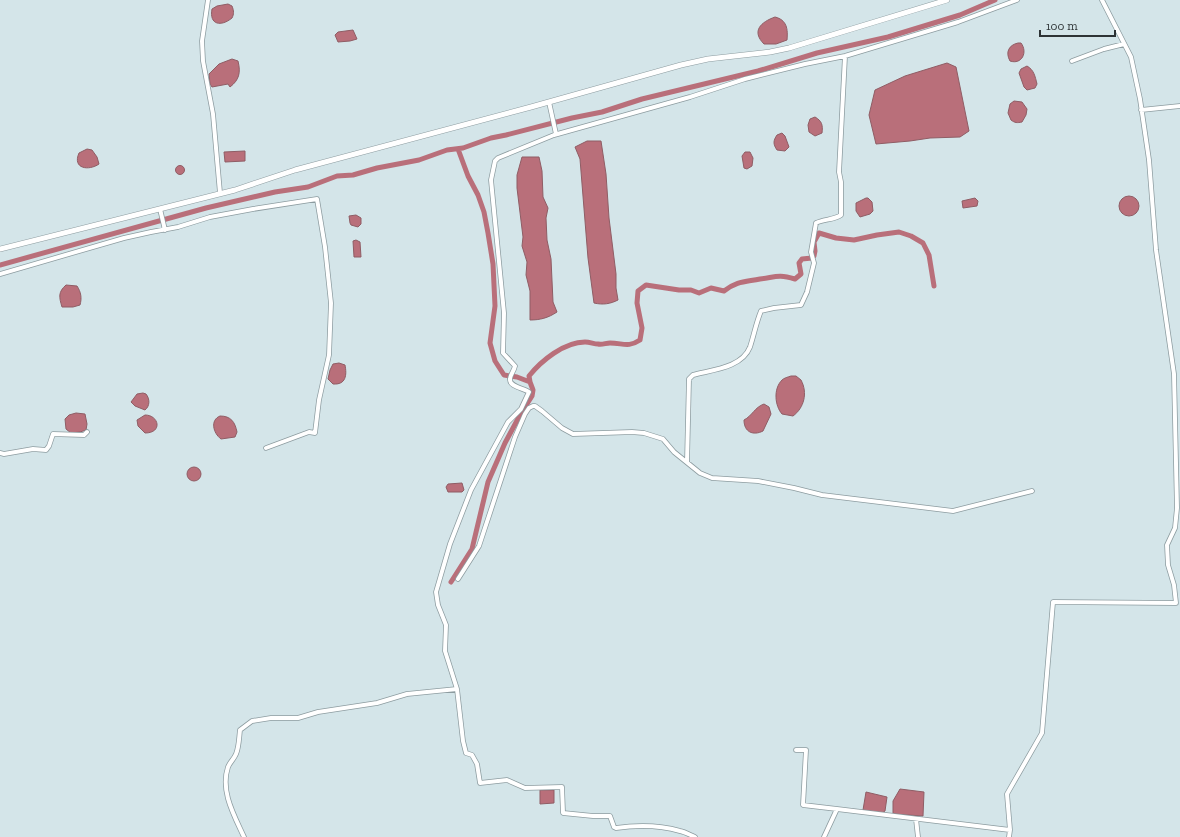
<svg xmlns="http://www.w3.org/2000/svg" width="1180" height="837" font-family="'Zilla Slab',serif">
	<style>
		.water { fill: #b96f7a; stroke: #8f5d65 }
		.lines { fill: none; stroke-linecap: round; stroke-linejoin: round }
		.canal { stroke: #b96f7a; stroke-width: 5 }
		.minor-casing { stroke: #8d9ca0; stroke-width: 5.5 }
		.tertiary-casing { stroke: #8d9ca0; stroke-width: 6 }
		.minor { stroke: #fff; stroke-width: 4 }
		.tertiary { stroke: #fff; stroke-width: 5 }
	</style>
	<rect width="100%" height="100%" fill="#d4e5e9"/>
	<path class="water" d="M228,4L232,6C234,11 234,14 232,18C221,27 209,25 212,9L217,6Z
		M775,17C787,20 788,29 787,40L776,44H764C751,31 761,22 775,17Z
		M353,30L357,39L350,41L338,42L335,35L338,32Z
		M1018,43H1021C1028,52 1022,65 1010,61C1005,52 1009,45 1018,43Z
		M232,59L238,61C241,73 239,80 230,87L228,84L212,87L210,84L209,74L219,64Z
		M947,63L956,67L969,131L960,137L930,138L910,141L876,144L869,115L875,90L905,76Z
		M1027,66C1034,70 1035,76 1037,84L1035,88L1027,90L1024,87L1019,73L1021,69Z
		M1014,101L1022,102L1027,109L1026,115L1022,122C1017,123 1015,123 1011,120L1008,113L1010,104Z
		M815,117C822,121 823,125 822,133L815,136L809,132L808,125L810,119Z
		M782,133L785,136L789,147L785,151L777,150C773,144 773,141 777,135Z
		M587,141H601L606,174L609,218L616,274V288L618,300C610,304 603,305 594,303L588,258L580,159L575,147Z
		M87,149L92,150L97,157L99,164C89,171 72,169 79,153Z
		M245,151V161L225,162L224,152Z
		M745,152H750L753,158L752,166L747,169L744,168L742,156Z
		M522,157H539L542,171L543,197L548,208L546,218L547,240L551,259L553,302L557,312C548,318 540,320 530,320V291L526,275L527,262L522,246L523,237L517,188V175Z
		M175.5 170a4.5 4.5 0 1 1 9 0a4.5 4.5 0 1 1-9 0Z
		M1119 206a10 10 0 1 1 20 0a10 10 0 1 1-20 0Z
		M866,198H868L872,202L873,211L870,214L860,217L856,211V203Z
		M975,198L978,201L977,206L963,208L962,201Z
		M356,215L361,218V224L358,227L351,225L350,223L349,216Z
		M356,240L360,242L361,257H354L353,241Z
		M66,285L77,286C81,292 82,298 80,305L73,307H62C59,297 58,292 66,285Z
		M339,363L345,365C347,375 346,385 333,384L328,379L330,370L333,364Z
		M791,376H796L801,380C808,393 804,408 793,416L782,414C775,406 773,389 782,380C784,378 788,377 791,376Z
		M143,393L146,394C150,399 150,406 145,410L135,406L131,402L137,394Z
		M764,404L769,407L771,414L763,431C753,436 744,432 744,420C752,416 755,407 764,404Z
		M76,413L85,414L87,424L86,430L80,432L71,433L66,429L65,419L69,415Z
		M145,415C159,415 163,433 145,433L138,426L137,420Z
		M220,416C231,416 235,422 237,432L235,437L221,439C213,433 210,420 220,416Z
		M187 474a7 7 0 1 1 14 0a7 7 0 1 1-14 0Z
		M462,483L464,490L462,492H448L446,487L448,484Z
		M900,789L924,792L923,816L893,814V801Z
		M540,790H554V803L540,804Z
		M866,792L887,797L885,811L882,813L863,810Z"/>
	<g class="lines">
		<path class="canal" d="M458,149L468,176L478,195L484,212L488,233L493,264L495,306L490,343L495,361L504,375L517,377L530,382
			M814,256L815,251L814,242L819,233L836,238L854,240L877,235L899,232L911,236L923,243L929,255L934,286
			M0,265L206,208L275,192L308,187L337,176L353,175L377,168L419,160L447,150L463,148L491,138L506,135L572,118L602,112L642,99L758,71L817,53L888,37L960,15L995,0
			M451,582L472,549L488,482L505,443L520,415L532,396L533,390L530,382L529,376C541,361 564,342 585,342C590,342 594,344 598,344C602,345 606,343 610,343C623,343 628,348 640,340L642,328L637,303L638,291L646,285L679,290H691L699,293L711,288L724,291C737,281 745,282 760,279C776,277 778,274 795,279L801,274L799,263L802,259L812,258"/>
		<g class="minor-casing">
			<path id="minor" d="M208,0L202,41L203,61L213,114L220,193
				M1072,61L1104,49L1124,44
				M549,102L556,134
				M1141,110L1180,106
				M160,209L165,230
				M0,274L124,238L151,232L178,227L210,217L253,209L317,199L325,247L331,303L329,355L319,400L315,433L309,432L266,448
				M0,453L4,454L33,449L46,450L49,446L53,434L84,435L87,432
				M687,462L689,379L693,375C711,370 742,368 750,347C754,335 756,323 761,311L774,308L801,305L807,292L814,263L811,252L816,223C824,219 834,220 841,215V182L839,172L845,56
				M458,579L479,546L515,437L525,414L529,408L533,406H535L542,411L562,428L573,434L632,432L644,433L663,439L674,452L700,473L712,478L758,481L794,488L822,495L953,511L1032,491
				M796,750H806L803,805L837,809
				M916,819L918,837
				M244,837C234,815 220,791 228,767C230,762 234,759 236,754C239,747 239,738 240,730L252,721L271,718H298L318,712L377,703L407,694L457,689
				M695,837C690,835 685,832 680,831C659,825 637,825 616,828L614,827L610,816H593L563,813L562,787L525,788L507,780L480,783L477,764L472,755L466,753L463,741L457,689L445,651L446,625L438,605L436,592L450,544L471,490L508,422L521,409L529,392C524,388 509,387 510,379C510,375 514,371 515,366L503,353L504,313L491,180L495,161L498,158L554,135L690,97L745,79L805,64L845,56L958,22L1017,0
				M824,837L837,809L1010,830
				M1009,837L1010,830L1007,794L1042,733L1053,602L1176,603L1174,585L1168,565L1167,545L1175,528L1177,508L1174,374L1156,250L1149,160L1140,99L1131,57L1102,0"/>
		</g>
		<g class="tertiary-casing">
			<path id="tertiary" d="M0,249L235,190L295,170L531,107L681,65L708,59L770,52L789,48L947,0"/>
		</g>
		<use href="#minor" class="minor"/>
		<use href="#tertiary" class="tertiary"/>
	</g>
	<path d="M1040 30v6h75v-6" fill="none" stroke="#2d3335" stroke-width="2"/>
	<text x="1046" y="30" font-size="12" fill="#2d3335" stroke="#d4e5e9" stroke-width="3" paint-order="stroke">100 m</text>
</svg>
